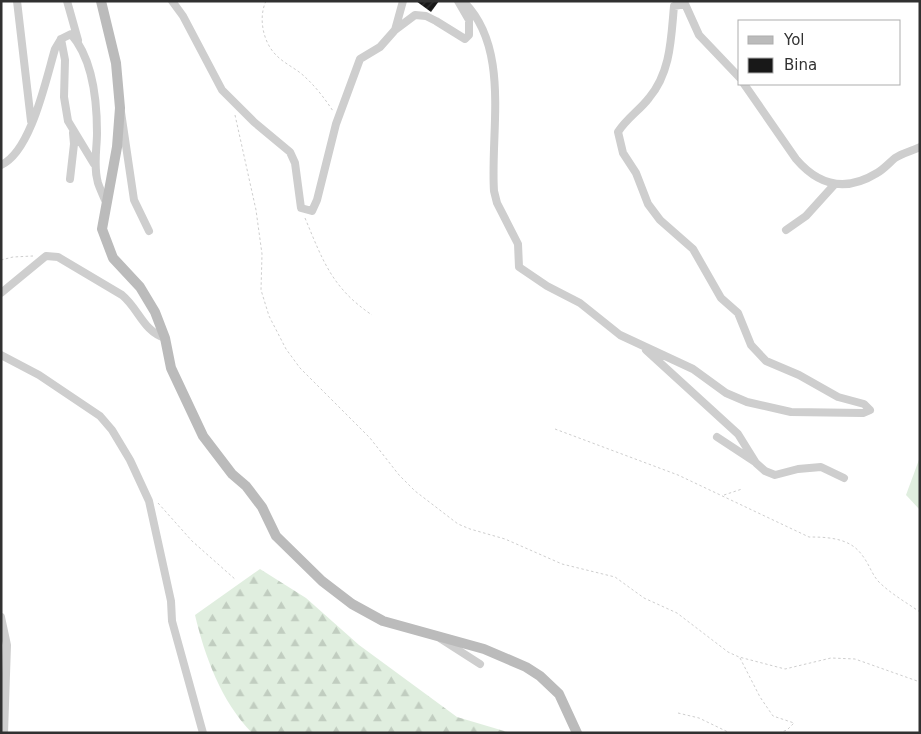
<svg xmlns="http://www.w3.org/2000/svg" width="921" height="734" font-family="'DejaVu Sans',sans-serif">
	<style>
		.green { fill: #e0eedf }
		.forest { fill: url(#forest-firs) }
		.building { fill: url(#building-hatch) }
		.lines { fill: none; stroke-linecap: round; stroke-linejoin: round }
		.path { stroke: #cecece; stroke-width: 1; stroke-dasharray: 2.5 2.5; stroke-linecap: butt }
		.street { stroke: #cecece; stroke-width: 8 }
		.secondary { stroke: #bbb; stroke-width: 10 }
	</style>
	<defs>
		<pattern id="forest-firs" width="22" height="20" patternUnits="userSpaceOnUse" patternTransform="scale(1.25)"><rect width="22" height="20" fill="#e0eedf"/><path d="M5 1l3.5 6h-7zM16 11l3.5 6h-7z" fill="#c1cdc0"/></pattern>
		<pattern id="building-hatch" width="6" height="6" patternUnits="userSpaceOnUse" patternTransform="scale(1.25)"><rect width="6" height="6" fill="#181818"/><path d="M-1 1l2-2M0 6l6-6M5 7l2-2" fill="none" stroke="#313131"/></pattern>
	</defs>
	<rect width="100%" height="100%" fill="#fff"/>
	<path class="green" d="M920,457V510L906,495Z"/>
	<path class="forest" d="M260,569L306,598L359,645L457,717L511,733H252C221,701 205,657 195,615Z"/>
	<path class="building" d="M416,1H439L431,12Z"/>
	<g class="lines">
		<path class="path" d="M266,1C258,18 263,43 277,56C285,64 297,69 305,77C316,87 325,99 333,111
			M235,115L256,210L262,254L261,290L269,316L286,349L300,368L370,438L399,475L415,491L458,524L470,529L505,539L562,564L615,577L644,598L677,613L728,652L739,657L785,669L831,658L855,659L920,682
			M305,218C323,261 332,288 372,315
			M1,260L13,257L33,256
			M555,429L678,475L809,537C828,537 850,538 862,555C870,565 872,576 881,584C893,595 907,603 920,612
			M724,495L742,489
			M158,503L192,541L236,580
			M740,658L760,697L773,716L794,723L787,730L779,733
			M678,713L699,718L730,733"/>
		<path class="street" d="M17,1L31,121
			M67,1L78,40
			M172,1L183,16L222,90L254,122L290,152L295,163L301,208L312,211L317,200L336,124L360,59L380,47L395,30L415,15L426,16L436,21L465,39L469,35V20L458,1
			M463,1C511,48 490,131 494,191L497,203L518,244L519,267L547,286L580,303L620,335L693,369L726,393L747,402L791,412L863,413L870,410L864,404L838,397L799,375L766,361L751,345L738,313L721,298L693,249L660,220L648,204L636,173L623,153L618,132C627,118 640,110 649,98C671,72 671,38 674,6L685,4L699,35L740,78
			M395,30L403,1
			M61,39L65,60L64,97L68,121L94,164
			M744,84L796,159C819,186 846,192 877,173C884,169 889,163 895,158C902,153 912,151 920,147
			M121,112L134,200L149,231
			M1,165C31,152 46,79 55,49L61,39L71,34C93,59 97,101 97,133C97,149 93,166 98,183C100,189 103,195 105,200
			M70,179L74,144L73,133
			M786,230L806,216L834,185
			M1,293L46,256L58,257L122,295C139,309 143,331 165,338
			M646,350L738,434L756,463L765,471L775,475L798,469L821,467L844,478
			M1,355L39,375L100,416L112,430L130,460L149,501L171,601L172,621L203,733
			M717,437L755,462
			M1,617L7,645L4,733
			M441,639L480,664"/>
		<path class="secondary" d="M101,1L116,63L120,108L117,147L102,229L113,258L140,287L155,312L165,338L171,368L203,436L232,474L246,486L262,507L276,536L322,581L352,604L383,621L484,649L526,667L540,676L559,694L577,733"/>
	</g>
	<rect width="921" height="734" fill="none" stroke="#313131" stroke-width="5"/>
	<rect x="738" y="20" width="162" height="65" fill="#ffffff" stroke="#adadad"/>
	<rect x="748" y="36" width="25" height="8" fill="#bbbbbb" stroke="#adadad"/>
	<text x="784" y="45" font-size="15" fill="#313131">Yol</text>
	<rect x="748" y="58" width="25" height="15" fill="#181818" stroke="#adadad"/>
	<text x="784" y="70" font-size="15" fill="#313131">Bina</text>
</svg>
